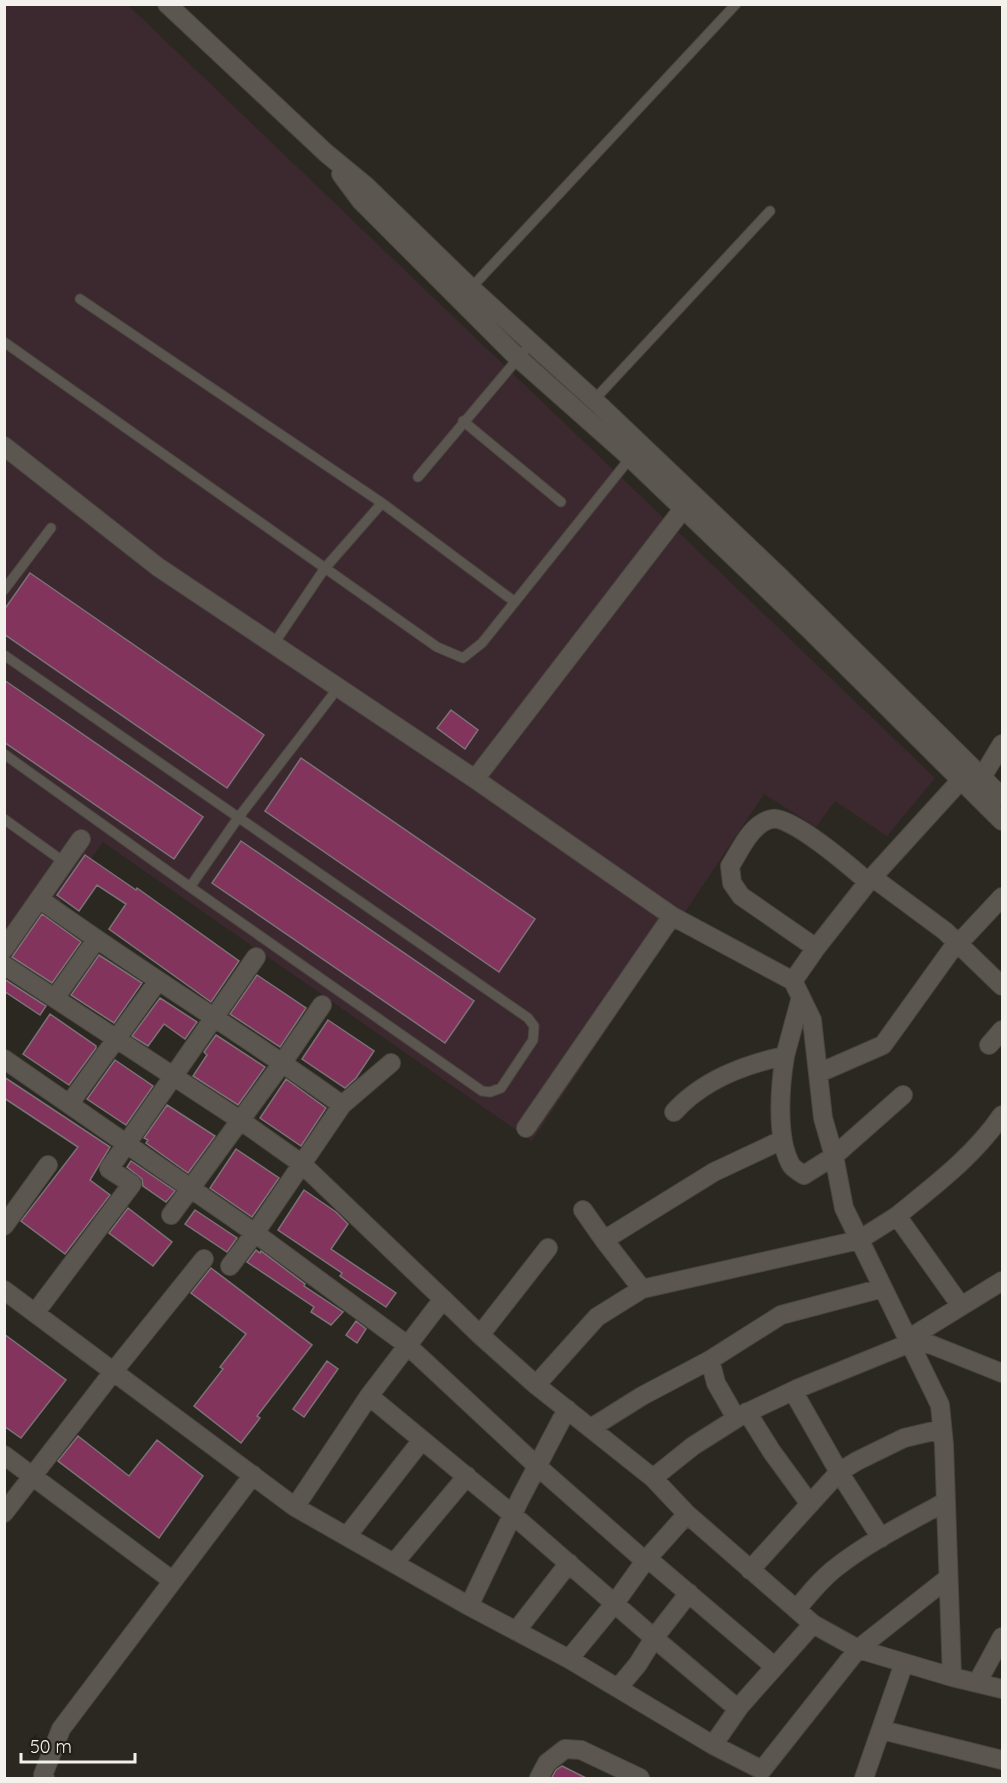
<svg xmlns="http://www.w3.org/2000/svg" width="1007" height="1783" font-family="Quicksand,sans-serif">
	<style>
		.industrial { fill: #3c2930 }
		.building { fill: #82345d; stroke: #7c7276; stroke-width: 1.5 }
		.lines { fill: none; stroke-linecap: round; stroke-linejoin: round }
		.lane-casing { stroke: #4a4640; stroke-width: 11 }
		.street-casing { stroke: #4a4640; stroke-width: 20 }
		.secondary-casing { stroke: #4a4640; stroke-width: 20 }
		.lane { stroke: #5b5750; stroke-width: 9 }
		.street { stroke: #5b5750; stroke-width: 18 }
		.secondary { stroke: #5b5750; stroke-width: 18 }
	</style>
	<rect width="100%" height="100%" fill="#2b2821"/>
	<path class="industrial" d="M5,5H128L935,778L887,836L835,801L816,827L764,794L532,1141L103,842L5,979Z"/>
	<path class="building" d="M30,573L264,735L227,788L4,634V610Z
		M4,680L203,817L174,859L4,742Z
		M451,710L478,730L465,749L437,728Z
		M301,758L535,919L499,972L265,811Z
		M241,841L474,1001L445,1043L212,883Z
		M85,855L136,890L137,888L239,961L211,1002L109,929L126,904L97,885L79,911L57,895Z
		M42,914L81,942L52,983L12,957Z
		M99,955L142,983L114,1023L71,995Z
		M257,975L306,1008L280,1047L230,1014Z
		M4,979L46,1006L40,1015L4,991Z
		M160,998L197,1022L185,1039L164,1024L148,1046L132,1036Z
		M50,1014L96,1046V1048L69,1085L23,1054Z
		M328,1020L374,1051L356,1078L345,1088L302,1059Z
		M216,1035L265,1067L238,1105L193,1076L207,1055L204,1052Z
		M115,1060L153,1086L126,1125L87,1099Z
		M4,1077L110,1147L90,1180L110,1195L65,1254L21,1221L78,1147L4,1098Z
		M286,1079L326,1108L301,1146L260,1118Z
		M167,1105L215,1136L188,1173L146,1143L148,1140L144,1138Z
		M236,1149L279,1178L252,1217L210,1188Z
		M131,1161L175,1191L166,1202L143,1186L142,1179L127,1167Z
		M304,1190L336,1212L348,1224L331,1249L396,1293L386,1307L340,1276L342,1273L278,1230Z
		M128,1208L172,1242L153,1266L109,1233Z
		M195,1210L237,1238L227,1252L185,1224Z
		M256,1250L260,1253L261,1251L305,1284L304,1286L343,1312L331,1325L311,1312L314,1307L247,1262Z
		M211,1268L312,1345L257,1416L260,1418L241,1443L194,1406L223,1369L220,1367L246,1334L191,1293Z
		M356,1321L366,1329L357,1343L346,1335Z
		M4,1334L66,1380L21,1438L4,1426Z
		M327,1361L338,1369L304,1417L293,1409Z
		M78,1436L129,1476L157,1440L203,1476L159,1538L58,1461Z
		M562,1766L588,1779H551L556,1770Z"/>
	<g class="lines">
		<g class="lane-casing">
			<path id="lane" d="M471,288L736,4
				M80,299L382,503L515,602
				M4,342L437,647L463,658L482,643L631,457
				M594,400L770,211
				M463,421L561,502
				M418,477L531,343
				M4,590L51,528
				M273,645L325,568L382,503
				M4,655L528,1018L534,1026L533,1040L501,1088L490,1092L482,1091L190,887L4,754
				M4,819L64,862
				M190,887L238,818L338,688"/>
		</g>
		<g class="street-casing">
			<path id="street" d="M4,446L158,567L475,779L672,916L793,981
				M982,777L1002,744
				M475,779L683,509
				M872,877L945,931L1002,986
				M868,882L816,948L741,896L732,883L730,866C740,851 751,823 772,819C791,815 852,868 868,882L960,781
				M41,900C139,971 244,1034 342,1105
				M816,948L793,981L812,1020L823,1118L834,1156L844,1208L940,1405L944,1445L952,1677L977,1683L1002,1637
				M4,949L81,839
				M4,965L240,1120L302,1164L443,1299
				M55,998L96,940
				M989,1045L1002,1030
				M785,1056C780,1085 776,1136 790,1163C792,1168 799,1172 804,1175L834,1156L903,1095
				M4,1059L255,1233L407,1345L537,1466L645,1561L615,1603L569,1659L469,1606
				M819,1073L883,1045L957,942L959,943L1002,897
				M70,1103L158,981
				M674,1112C702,1081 745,1064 785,1056L801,997
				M526,1128L672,916
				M583,1210L604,1240L714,1172L782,1140
				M171,1215L283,1062L322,1005
				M897,1216C935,1185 974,1156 1002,1115
				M4,1226L48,1165
				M604,1240L642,1289L859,1240L897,1216L961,1306
				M230,1266L255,1233L342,1105L391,1063
				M642,1289L597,1317L536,1385L653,1478L693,1446L742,1415L799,1388L910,1343
				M4,1290L295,1507
				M35,1313L132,1184L109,1169L256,957
				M480,1335L548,1248
				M908,1339L1002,1281
				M908,1339L932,1345L1002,1373
				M710,1360L716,1383L736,1418
				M536,1385L480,1335L443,1299L369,1396L295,1507L469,1606L520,1499L567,1409
				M793,1391L839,1472L857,1461L904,1438L942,1429
				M369,1396L513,1515L654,1638L638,1664L618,1688
				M747,1412L772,1452L810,1504
				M591,1428L642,1396L710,1360L781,1315L883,1288
				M4,1455L173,1581
				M4,1513L113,1372L204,1259
				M347,1536L422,1440
				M647,1558L775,1667
				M645,1561L687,1514L653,1478
				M394,1563L467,1476
				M750,1570L839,1472L881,1538
				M689,1593L654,1638L738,1709
				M797,1609C809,1594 822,1578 838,1566C870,1541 909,1522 945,1502
				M516,1631L569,1563
				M858,1649L948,1578
				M858,1649L952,1677
				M569,1659L713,1745L762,1770L858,1649L813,1624L687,1514
				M977,1683L1002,1689
				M882,1730L1002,1760
				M713,1745L740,1706L813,1624
				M45,1778L43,1775L61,1729L253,1475
				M539,1778L547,1763L565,1749L581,1750L640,1778
				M864,1778L904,1663"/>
		</g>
		<g class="secondary-casing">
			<path id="secondary" d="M167,4L326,153L366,186L471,288L594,400L779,576L1002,797
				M341,174L361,201L518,358L623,451L810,630L1002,821"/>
		</g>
		<use href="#lane" class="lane"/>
		<use href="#street" class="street"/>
		<use href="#secondary" class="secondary"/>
	</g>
	<rect width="1007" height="1783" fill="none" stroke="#f3f1ec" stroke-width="12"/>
	<path d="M21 1753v9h114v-9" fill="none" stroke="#f3f1ec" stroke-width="3"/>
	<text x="30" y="1753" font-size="18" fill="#f3f1ec" stroke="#211e18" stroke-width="4.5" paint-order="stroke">50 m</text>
</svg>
